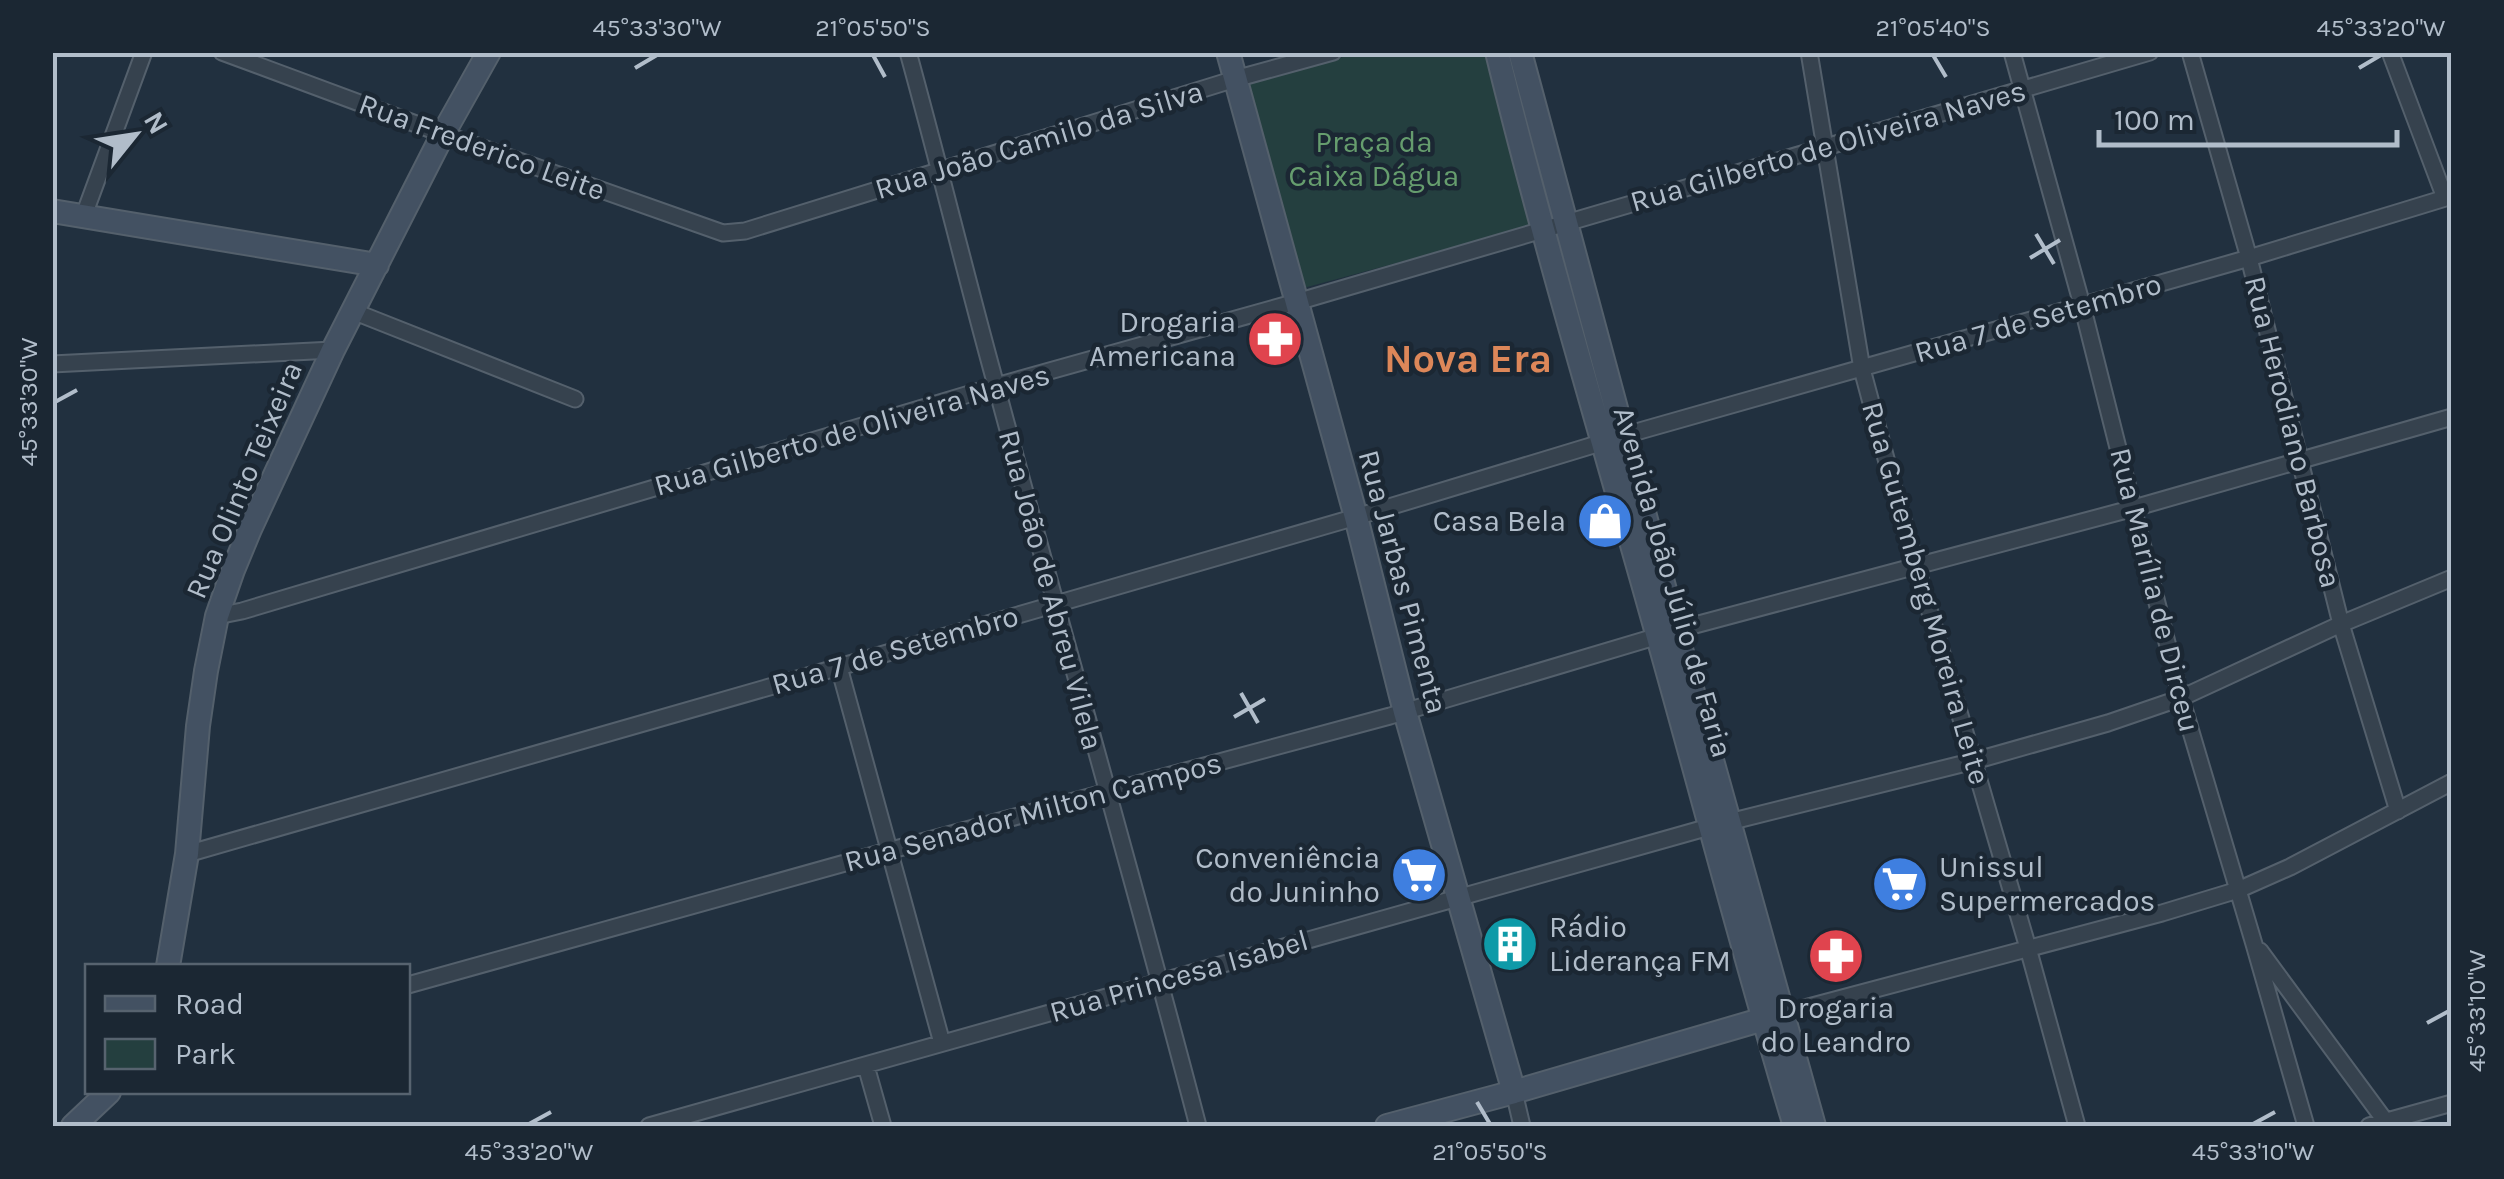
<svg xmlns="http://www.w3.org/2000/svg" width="2504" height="1179" font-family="Karla,sans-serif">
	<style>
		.green { fill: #243f3f }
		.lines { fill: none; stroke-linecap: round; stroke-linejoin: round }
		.street-casing { stroke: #54606c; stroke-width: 19 }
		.secondary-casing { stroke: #54606c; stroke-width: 26 }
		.street { stroke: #36424e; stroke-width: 15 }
		.secondary { stroke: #435162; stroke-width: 22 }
		.ticks { fill: none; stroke: #b1bdca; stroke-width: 4 }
		.labels { text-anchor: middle; stroke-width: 9; stroke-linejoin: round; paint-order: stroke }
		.street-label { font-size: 30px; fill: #b1bdca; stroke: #1b2733 }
		.park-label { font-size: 30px; fill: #669d6e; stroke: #1b2733 }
		.poi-label { font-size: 30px; fill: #b1bdca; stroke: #1b2733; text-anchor: end }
		.district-label { font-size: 40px; font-weight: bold; fill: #dd8759; stroke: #1b2733 }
		.neatline { fill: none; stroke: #b1bdca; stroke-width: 4 }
		.ticks-label { font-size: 25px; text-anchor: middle; fill: #b1bdca }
	</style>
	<rect width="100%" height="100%" fill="#21303f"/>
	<path class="green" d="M1357,53H1494L1538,225L1296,290L1244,85Z"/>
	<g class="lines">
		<g class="street-casing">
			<path id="street" d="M222,52L443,134L723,233L745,231L1235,79L1333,52
				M908,52C939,164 966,277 997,389C1063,635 1134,880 1198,1126
				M1809,52L1862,369L1896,496L2028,948L2077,1126
				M2012,52L2082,305L2181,698L2254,944L2306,1126
				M2190,52L2249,258L2341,624L2398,811
				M2390,52L2445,198
				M84,215L144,52
				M355,312L575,399
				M52,364L333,350
				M217,616L242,611L996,386L1307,299L2150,52
				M839,667L942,1043
				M187,854L839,667L1356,517L1643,430L2249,258L2452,196
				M2260,951L2389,1126
				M408,985L888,851L1390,716L1695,625L2134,508L2452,417
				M1782,1014L2162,913L2238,890L2290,867L2452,782
				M866,1066L883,1126
				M1514,1092L1522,1126
				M649,1126L1709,827L1974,761L2108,723L2181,698L2341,624L2452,578
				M2369,1126L2452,1103"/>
		</g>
		<g class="secondary-casing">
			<path id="secondary" d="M1228,52L1356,517L1405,712L1514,1092
				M1497,52C1545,249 1604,443 1658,637C1704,800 1746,964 1795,1126
				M1520,52L1676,631L1814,1126
				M52,211L377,265
				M168,966L187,854L198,726L206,671L217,616L233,570L250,529L333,350L443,134L489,52
				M73,1126L109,1092
				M1387,1126L1514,1092L1774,1016"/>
		</g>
		<use href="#street" class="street"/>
		<use href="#secondary" class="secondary"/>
	</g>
	<path class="ticks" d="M873,55L885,77M1933,55L1946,77M635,68L657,55M2359,68L2381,55M2036,234L2054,264M2030,258L2060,240M55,402L77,390M1241,693L1258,723M1234,717L1265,699M2427,1023L2449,1011M1477,1102L1490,1124M529,1124L551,1112M2253,1124L2275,1112"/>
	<defs>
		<g id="pharmacy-disc" transform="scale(2.875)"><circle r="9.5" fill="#e0444e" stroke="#1b2733"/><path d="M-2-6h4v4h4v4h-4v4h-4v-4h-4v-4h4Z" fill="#fff"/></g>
		<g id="shop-disc" transform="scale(2.875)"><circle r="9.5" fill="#3f7fe0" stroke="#1b2733"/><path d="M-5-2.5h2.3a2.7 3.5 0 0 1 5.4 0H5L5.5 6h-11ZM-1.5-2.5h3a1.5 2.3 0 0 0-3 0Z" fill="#fff"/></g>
		<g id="supermarket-disc" transform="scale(2.875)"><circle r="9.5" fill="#3f7fe0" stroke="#1b2733"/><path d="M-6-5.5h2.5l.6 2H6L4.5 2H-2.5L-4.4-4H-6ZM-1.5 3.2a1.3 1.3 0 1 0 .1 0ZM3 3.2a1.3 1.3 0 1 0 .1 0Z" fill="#fff"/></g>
		<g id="building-disc" transform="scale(2.875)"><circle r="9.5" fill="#0f9aa8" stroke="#1b2733"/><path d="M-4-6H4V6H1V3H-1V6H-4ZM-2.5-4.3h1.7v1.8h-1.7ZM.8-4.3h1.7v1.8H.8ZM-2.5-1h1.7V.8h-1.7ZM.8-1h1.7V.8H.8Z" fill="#fff"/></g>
	</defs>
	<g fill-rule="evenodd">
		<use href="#pharmacy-disc" x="1275" y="339"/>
		<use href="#shop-disc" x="1605" y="521"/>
		<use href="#supermarket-disc" x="1419" y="875"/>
		<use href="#supermarket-disc" x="1900" y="884"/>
		<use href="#building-disc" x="1510" y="944"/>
		<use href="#pharmacy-disc" x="1836" y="956"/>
	</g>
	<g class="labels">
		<g class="street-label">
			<text transform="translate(1039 140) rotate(-17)" y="10">Rua João Camilo da Silva</text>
			<text transform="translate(1828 146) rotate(-16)" y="10">Rua Gilberto de Oliveira Naves</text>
			<text transform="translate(482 147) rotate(20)" y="10">Rua Frederico Leite</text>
			<text transform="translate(2038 318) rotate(-16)" y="10">Rua 7 de Setembro</text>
			<text transform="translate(852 430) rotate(-16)" y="10">Rua Gilberto de Oliveira Naves</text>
			<text transform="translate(2293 432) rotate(76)" y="10">Rua Herodiano Barbosa</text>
			<text transform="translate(244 480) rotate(-67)" y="10">Rua Olinto Teixeira</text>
			<text transform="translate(1403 582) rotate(75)" y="10">Rua Jarbas Pimenta</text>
			<text transform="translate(1673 582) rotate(74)" y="10">Avenida João Júlio de Faria</text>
			<text transform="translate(1051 590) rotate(75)" y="10">Rua João de Abreu Vilela</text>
			<text transform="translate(2155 590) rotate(76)" y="10">Rua Marília de Dirceu</text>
			<text transform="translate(1926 593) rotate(74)" y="10">Rua Gutemberg Moreira Leite</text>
			<text transform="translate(895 650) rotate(-16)" y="10">Rua 7 de Setembro</text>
			<text transform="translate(1033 812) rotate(-15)" y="10">Rua Senador Milton Campos</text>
			<text transform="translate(1179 976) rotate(-16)" y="10">Rua Princesa Isabel</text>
		</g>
		<g class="park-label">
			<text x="1374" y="152">Praça da<tspan x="1374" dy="34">Caixa Dágua</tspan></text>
		</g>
		<g class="poi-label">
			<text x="1236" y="332">Drogaria<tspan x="1236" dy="34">Americana</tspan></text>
			<text x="1566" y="531">Casa Bela</text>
			<text x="1380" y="868">Conveniência<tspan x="1380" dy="34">do Juninho</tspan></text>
			<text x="1939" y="877" text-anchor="start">Unissul<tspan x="1939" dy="34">Supermercados</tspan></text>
			<text x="1549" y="937" text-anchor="start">Rádio<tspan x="1549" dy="34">Liderança FM</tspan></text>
			<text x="1836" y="1018" text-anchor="middle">Drogaria<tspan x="1836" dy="34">do Leandro</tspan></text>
		</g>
		<g class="district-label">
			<text x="1468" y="372">Nova Era</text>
		</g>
	</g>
	<rect width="2504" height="1179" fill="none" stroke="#1b2733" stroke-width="110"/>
	<rect x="85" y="964" width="325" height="130" fill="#1b2733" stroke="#57636f" stroke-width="2.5"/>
	<rect x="105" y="996" width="50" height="15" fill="#435162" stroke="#57636f" stroke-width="2.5"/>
	<text x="175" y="1014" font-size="30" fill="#b1bdca">Road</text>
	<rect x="105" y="1039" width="50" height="30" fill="#243f3f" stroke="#57636f" stroke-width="2.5"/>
	<text x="175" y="1064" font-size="30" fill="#b1bdca">Park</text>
	<g transform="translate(135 135) rotate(60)" stroke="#1b2733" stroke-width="8" paint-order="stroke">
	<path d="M0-8L18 38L0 25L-18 38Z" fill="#b1bdca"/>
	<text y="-15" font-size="28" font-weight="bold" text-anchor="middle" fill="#b1bdca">N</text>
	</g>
	<path d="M2099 130v15h298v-15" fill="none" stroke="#b1bdca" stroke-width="5"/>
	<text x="2114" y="130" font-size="30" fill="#b1bdca" stroke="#1b2733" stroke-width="8" paint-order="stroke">100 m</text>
	<rect x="55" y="55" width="2394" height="1069" class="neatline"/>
	<g class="ticks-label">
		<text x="657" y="36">45°33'30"W</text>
		<text x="873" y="36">21°05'50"S</text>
		<text x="1933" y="36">21°05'40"S</text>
		<text x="2381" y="36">45°33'20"W</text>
		<text transform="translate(28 402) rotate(-90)" y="9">45°33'30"W</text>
		<text transform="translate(2476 1011) rotate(-90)" y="9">45°33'10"W</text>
		<text x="529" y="1160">45°33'20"W</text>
		<text x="1490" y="1160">21°05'50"S</text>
		<text x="2253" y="1160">45°33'10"W</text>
	</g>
</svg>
